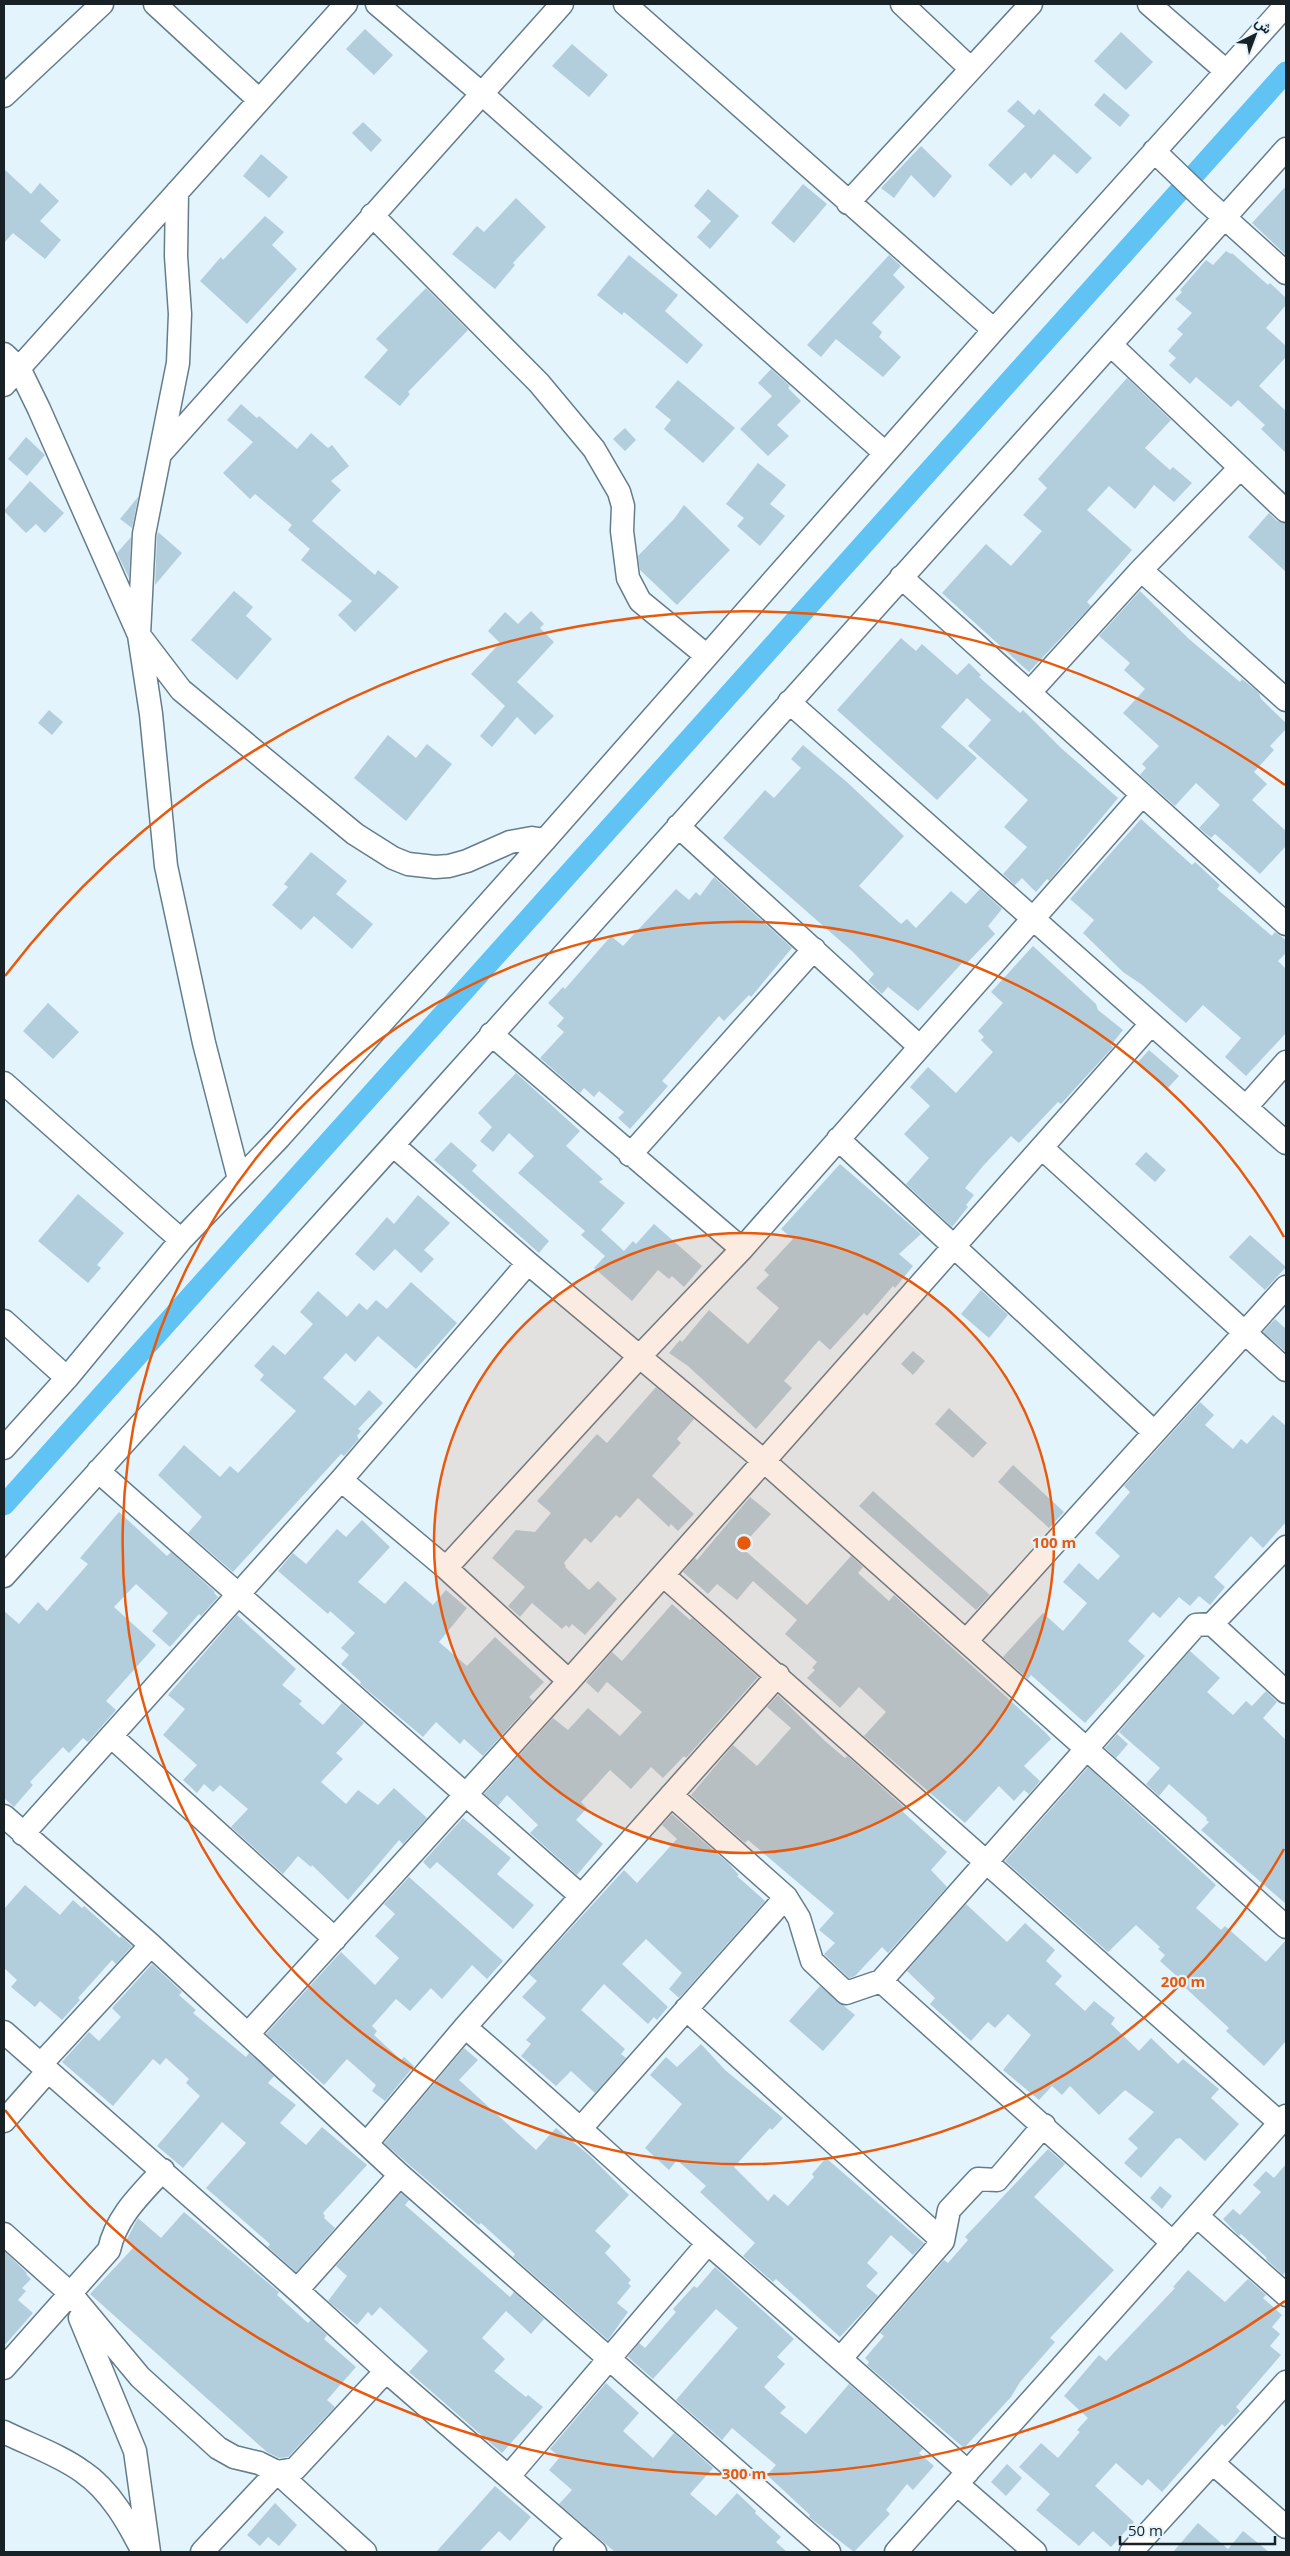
<svg xmlns="http://www.w3.org/2000/svg" width="1290" height="2556" font-family="'Open Sans',Vazirmatn,sans-serif">
	<style>
		.lines { fill: none; stroke-linecap: round; stroke-linejoin: round }
		.canal { stroke: #60c3f3; stroke-width: 21 }
		.building { fill: #b2cddc }
		.minor-casing { stroke: #647d8b; stroke-width: 25 }
		.minor { stroke: #fff; stroke-width: 22 }
		.ring { fill: none; stroke: #e8590c; stroke-width: 2.5 }
		.centre { fill: #e8590c; stroke: #e3f4fd; stroke-width: 2.5 }
		.ring-label { font-size: 15px; text-anchor: middle; font-weight: bold; fill: #e8590c; stroke: #e3f4fd; stroke-width: 4.5; stroke-linejoin: round; paint-order: stroke }
	</style>
	<rect width="100%" height="100%" fill="#e3f4fd"/>
	<g class="lines">
		<path class="canal" d="M4,1505L1286,72"/>
	</g>
	<path class="building" d="M365,29L393,55L374,75L346,49Z
		M1121,32L1153,62L1126,90L1094,61Z
		M572,44L608,75L589,97L552,66Z
		M1104,93L1130,115L1120,127L1094,105Z
		M1018,100L1034,115L1039,109L1092,158L1077,174L1054,154L1031,179L1025,172L1011,186L988,165L1025,126L1007,111Z
		M363,122L382,140L371,152L352,133Z
		M921,146L952,176L934,198L911,175L894,198L881,188Z
		M261,154L288,177L269,198L243,176Z
		M4,169L31,194L40,183L59,201L40,221L61,240L45,259L13,233L4,243Z
		M803,184L827,204L794,243L771,223Z
		M1286,186V255L1252,223Z
		M708,189L739,216L710,249L697,237L711,221L694,206Z
		M516,198L546,227L513,263L515,265L495,289L452,254L477,226L484,232Z
		M265,216L284,232L272,245L297,269L247,324L200,281L221,257L223,260Z
		M1226,251L1231,254L1232,253L1268,285L1270,283L1286,298V305L1266,328L1286,346V357L1259,386L1286,411V453L1261,429L1265,425L1238,400L1231,407L1196,377L1190,384L1169,365L1176,358L1168,351L1183,334L1177,329L1192,313L1175,299L1182,292L1180,290L1206,260L1213,265Z
		M629,255L678,295L665,311L703,345L687,364L624,312L622,315L597,295Z
		M889,255L901,266L893,275L905,287L872,323L882,332L879,337L901,357L883,377L836,339L821,357L807,345Z
		M426,288L468,330L408,392L410,394L400,406L364,377L388,350L376,339Z
		M771,369L790,386L788,388L801,401L777,425L789,436L768,456L740,429L772,396L758,383Z
		M1127,378L1171,420L1145,448L1170,470L1173,467L1192,483L1174,502L1154,485L1135,509L1109,486L1087,510L1132,550L1087,602L1091,606L1029,672L942,593L986,544L1011,566L1042,531L1023,515L1047,488L1038,479Z
		M678,380L735,428L703,463L664,429L671,420L655,407Z
		M241,404L257,418L259,416L297,449L311,433L328,448L332,445L349,466L331,481L341,490L312,521L375,575L378,570L399,587L355,632L338,615L352,601L301,560L310,549L288,530L292,525L255,494L250,499L223,473L253,442L227,420Z
		M625,428L636,440L625,451L613,439Z
		M26,437L45,455L27,476L8,459Z
		M758,463L786,485L770,504L785,516L760,546L737,526L744,518L726,504Z
		M30,481L64,513L45,533L36,524L26,533L4,511Z
		M138,497V498L132,528L120,519Z
		M684,505L730,550L677,605L640,570L638,556L674,519Z
		M1269,513L1277,521L1286,524V572L1248,537Z
		M158,532L182,553L155,585L157,536Z
		M131,537L129,578L117,553Z
		M234,591L253,607L246,616L272,639L237,680L191,640Z
		M1140,591L1189,639L1240,682L1242,679L1259,693L1261,699L1286,723V729L1270,746L1274,750L1254,772L1267,784L1252,800L1286,831V846L1260,874L1215,834L1211,838L1199,828L1220,805L1196,783L1175,806L1140,775L1146,768L1142,764L1159,746L1123,713L1145,689L1124,670L1130,663L1099,636Z
		M531,611L544,624L540,628L554,642L517,682L554,716L535,735L517,717L492,747L480,736L505,706L471,674L500,643L488,631L505,612L518,624Z
		M901,638L916,651L922,644L957,675L969,663L981,675L979,677L1020,713L1023,710L1061,748L1118,798L1049,881L1047,879L1036,892L1022,878L1015,885L1003,874L1027,847L1004,827L1028,800L968,746L991,720L967,698L941,727L977,758L937,800L837,710Z
		M49,710L63,722L52,735L38,723Z
		M388,735L416,758L427,744L452,764L406,821L354,778Z
		M803,745L848,783L904,836L859,886L901,924L907,919L916,928L951,891L966,904L980,889L1002,909L988,926L995,934L965,965L962,963L918,1011L888,987L882,994L868,981L874,974L853,952L723,838L765,790L774,798L801,768L791,759Z
		M1141,819L1192,865L1195,862L1220,885L1217,889L1272,936L1275,932L1286,940V953L1278,961L1286,969V1033L1246,1076L1225,1057L1241,1038L1203,1005L1186,1023L1141,984L1123,972L1083,933L1094,920L1070,899Z
		M311,852L347,881L336,894L373,924L352,949L314,916L301,930L272,905L288,887L284,884Z
		M714,877L792,948L751,997L749,995L724,1021L719,1016L662,1081L668,1086L630,1129L618,1118L624,1112L599,1091L594,1097L584,1088L580,1093L540,1058L564,1032L557,1026L564,1018L548,1003L563,987L565,989L611,936L623,946L676,889L689,900L696,892L700,896Z
		M1033,946L1096,1004L1098,1010L1123,1030L1111,1045L1113,1047L1061,1104L1058,1102L1019,1143L1011,1136L983,1166L965,1188L974,1195L966,1205L968,1207L952,1227L906,1184L929,1158L904,1134L930,1106L910,1087L928,1067L956,1093L993,1052L981,1040L984,1037L978,1031L1003,1003L991,992Z
		M48,1003L79,1032L53,1059L23,1031Z
		M1149,1050L1179,1076L1167,1089L1138,1062Z
		M516,1073L580,1131L566,1146L603,1179L599,1182L625,1203L601,1230L624,1251L633,1241L636,1244L654,1224L702,1266L684,1287L672,1276L669,1279L658,1270L632,1301L594,1268L605,1256L581,1235L585,1231L518,1173L534,1156L509,1133L493,1152L480,1141L492,1127L478,1113Z
		M451,1142L477,1165L472,1171L549,1241L539,1253L434,1160Z
		M1146,1152L1166,1170L1155,1182L1135,1164Z
		M840,1164L921,1234L899,1254L913,1266L895,1288L893,1286L867,1316L864,1313L830,1350L819,1340L784,1381L792,1388L756,1429L688,1366L669,1353L680,1340L682,1342L709,1310L748,1344L779,1308L756,1288L769,1275L764,1270L793,1239L781,1229Z
		M78,1194L124,1233L97,1265L101,1268L88,1283L38,1241Z
		M418,1195L450,1223L424,1250L434,1259L421,1273L395,1249L374,1271L355,1254L387,1217L394,1224Z
		M1250,1235L1286,1267L1265,1290L1229,1257Z
		M411,1282L457,1323L416,1369L378,1336L355,1362L346,1353L323,1378L355,1406L369,1390L383,1403L358,1429L361,1431L357,1436L359,1439L344,1456L341,1454L233,1572L188,1533L202,1517L158,1475L184,1445L220,1477L230,1466L238,1473L296,1411L260,1380L264,1375L254,1366L273,1345L285,1355L313,1324L300,1312L318,1291L347,1317L359,1303L367,1310L376,1300L387,1309Z
		M981,1290L1008,1315L989,1338L961,1314Z
		M1275,1319L1286,1329V1352L1263,1332Z
		M913,1351L925,1361L913,1375L901,1364Z
		M656,1387L694,1419L677,1439L681,1443L652,1476L694,1514L678,1531L671,1524L669,1527L638,1498L620,1518L616,1515L591,1543L585,1538L564,1563L566,1566L565,1567L589,1590L598,1581L617,1599L585,1635L572,1624L569,1628L566,1625L562,1629L532,1603L520,1617L508,1606L525,1587L492,1558L516,1530L535,1532L551,1513L537,1501L597,1434L607,1443Z
		M1200,1402L1214,1415L1205,1425L1233,1449L1241,1439L1247,1444L1273,1415L1286,1426V1522L1263,1548L1251,1536L1214,1577L1225,1587L1210,1605L1199,1596L1190,1606L1179,1597L1160,1618L1153,1612L1128,1641L1145,1656L1085,1723L1031,1675L1028,1679L1003,1657L1043,1613L1063,1631L1087,1603L1063,1582L1079,1563L1098,1580L1120,1556L1095,1533L1130,1492L1124,1486Z
		M949,1408L987,1443L973,1458L935,1424Z
		M1013,1465L1064,1512L1049,1528L998,1482Z
		M873,1491L990,1595L976,1610L859,1506Z
		M750,1497L771,1514L741,1547L807,1605L851,1556L863,1567L858,1573L889,1601L894,1595L1046,1733L1051,1739L1024,1766L1040,1781L1029,1794L1024,1790L1014,1801L999,1786L965,1823L864,1736L886,1712L859,1687L840,1708L807,1678L815,1670L812,1668L817,1662L785,1634L797,1620L753,1581L737,1600L717,1584L708,1594L683,1572L695,1558L697,1560Z
		M119,1512L167,1556L171,1552L215,1592L214,1593L218,1597L201,1616L199,1614L170,1647L152,1631L168,1613L136,1584L114,1607L156,1645L106,1701L116,1710L88,1742L83,1738L69,1753L63,1747L30,1782L33,1785L14,1807L4,1798V1611L19,1624L38,1602L47,1611L88,1564L80,1558Z
		M362,1520L390,1547L358,1582L385,1604L405,1581L433,1605L446,1590L467,1608L439,1642L467,1666L495,1637L544,1682L529,1697L533,1701L483,1756L464,1739L460,1744L436,1722L423,1737L360,1684L361,1682L341,1664L349,1655L341,1648L355,1633L330,1611L328,1614L278,1571L293,1553L306,1564L337,1529L346,1537Z
		M672,1604L690,1620L692,1618L758,1677L686,1758L684,1756L663,1778L651,1767L631,1789L610,1770L581,1802L587,1808L576,1820L603,1844L577,1875L530,1833L538,1825L507,1795L498,1806L484,1794L553,1718L568,1730L588,1708L620,1736L642,1712L607,1682L598,1693L586,1682L612,1652L622,1661Z
		M237,1615L296,1669L282,1685L302,1701L299,1704L323,1725L342,1703L364,1723L336,1753L343,1759L321,1782L346,1804L358,1790L378,1805L394,1788L427,1818L403,1844L399,1840L348,1900L312,1865L311,1867L298,1856L283,1874L231,1827L248,1809L220,1785L213,1792L204,1784L197,1793L183,1780L197,1765L163,1735L185,1709L168,1695Z
		M1190,1651L1220,1678L1207,1692L1233,1715L1246,1701L1252,1706L1266,1691L1277,1702L1263,1718L1286,1740V1904L1201,1830L1209,1822L1206,1820L1207,1818L1169,1784L1159,1796L1146,1784L1160,1768L1119,1732Z
		M778,1695L825,1741L845,1758L847,1756L905,1808L902,1811L947,1852L931,1870L947,1887L888,1953L882,1947L855,1976L849,1978L824,1954L835,1943L819,1930L834,1913L748,1840L745,1843L691,1795L733,1745L757,1766L791,1728L767,1707Z
		M1117,1734L1128,1744L1116,1758L1105,1748Z
		M1088,1767L1216,1885L1196,1908L1221,1930L1225,1926L1266,1962L1286,1940V2041L1264,2066L1226,2031L1229,2028L1178,1981L1180,1979L1160,1961L1165,1955L1158,1949L1160,1947L1136,1925L1108,1952L1005,1861Z
		M672,1814L728,1863L739,1875L737,1876L765,1901L679,1998L669,1989L682,1973L646,1939L622,1964L668,2007L657,2020L654,2017L648,2024L604,1984L581,2010L625,2049L621,2054L626,2058L595,2093L571,2071L556,2086L521,2056L531,2044L526,2040L546,2018L522,1997L537,1981L529,1974L624,1870L637,1883L677,1839L662,1825Z
		M463,1818L511,1858L497,1874L534,1905L513,1929L437,1862L430,1869L423,1862Z
		M409,1877L503,1961L487,1979L472,1965L442,1999L431,1988L410,2011L396,1999L372,2026L377,2031L374,2035L401,2060L404,2057L414,2066L385,2101L372,2091L376,2085L347,2059L324,2085L266,2034L341,1952L375,1985L399,1958L375,1936L395,1914L384,1904Z
		M25,1885L60,1915L73,1900L82,1908L84,1906L120,1938L121,1936L132,1946L116,1964L112,1960L78,1998L80,2000L62,2020L40,2001L35,2007L11,1987L17,1980L4,1968V1909Z
		M966,1904L1007,1942L1025,1923L1055,1950L1046,1961L1062,1976L1055,1984L1085,2011L1094,2001L1115,2018L1111,2024L1139,2051L1151,2038L1178,2064L1183,2059L1219,2089L1211,2098L1239,2124L1205,2161L1180,2138L1176,2139L1141,2178L1124,2163L1138,2148L1128,2139L1154,2112L1125,2090L1099,2115L1070,2086L1062,2095L1052,2086L1039,2100L1003,2070L1031,2035L1008,2014L995,2028L988,2022L971,2041L930,2004L935,1998L907,1971Z
		M152,1964L182,1992L179,1995L196,2010L193,2013L246,2057L249,2053L274,2076L268,2083L296,2105L280,2123L306,2145L322,2127L367,2165L323,2213L325,2216L324,2218L335,2228L296,2272L268,2247L270,2244L206,2188L246,2143L222,2122L183,2168L157,2146L200,2096L186,2083L189,2079L166,2058L160,2065L153,2059L113,2106L62,2062L89,2032L99,2041L121,2017L112,2008Z
		M820,1986L855,2015L823,2051L789,2021Z
		M701,2044L725,2070L783,2118L772,2130L770,2128L734,2167L768,2201L774,2194L788,2206L814,2177L812,2174L826,2158L924,2243L913,2255L891,2235L867,2263L878,2273L866,2286L878,2296L840,2337L776,2279L773,2282L743,2256L755,2243L700,2192L706,2186L677,2160L669,2170L645,2148L682,2104L650,2075L666,2057L677,2067Z
		M464,2048L478,2060L459,2080L502,2119L536,2150L556,2128L589,2155L629,2195L595,2231L611,2246L605,2253L631,2280L628,2283L631,2286L617,2303L628,2312L608,2340L513,2257L515,2254L481,2223L479,2225L384,2143Z
		M1048,2149L1065,2164L1034,2197L1114,2270L1050,2338L1055,2342L1020,2382L1011,2397L964,2448L867,2365L869,2362L865,2358L884,2336L880,2333L944,2260L948,2263L968,2240L965,2237Z
		M1286,2164V2271L1283,2275L1266,2259L1267,2258L1241,2234L1239,2236L1223,2219L1233,2209L1240,2215L1261,2192L1253,2185L1266,2171L1274,2178Z
		M1160,2186L1172,2196L1162,2209L1150,2198Z
		M401,2193L409,2200L405,2205L510,2297L514,2292L544,2319L531,2334L506,2311L482,2338L505,2359L494,2371L526,2397L528,2395L543,2407L502,2453L409,2372L428,2351L380,2307L372,2316L368,2312L357,2325L328,2301L347,2276L336,2266Z
		M184,2212L279,2292L277,2295L308,2323L311,2320L327,2335L324,2339L356,2367L327,2400L335,2407L288,2457L279,2458L267,2452L90,2294L133,2248L126,2241L138,2218L161,2238Z
		M4,2251L27,2273L26,2274L31,2279L22,2288L26,2291L18,2300L33,2313L4,2346Z
		M715,2267L794,2339L777,2357L785,2364L764,2387L786,2407L780,2413L806,2434L849,2384L923,2449L919,2453L934,2466L913,2490L907,2484L886,2510L890,2514L854,2552L809,2517L810,2515L767,2475L776,2465L732,2428L722,2440L676,2400L738,2328L716,2309L653,2379L628,2357L639,2343L645,2348L676,2312L673,2309L694,2286L697,2288Z
		M1188,2270L1225,2302L1248,2279L1266,2295L1263,2298L1282,2315L1272,2327L1280,2334L1270,2346L1281,2355L1236,2407L1240,2411L1225,2427L1222,2424L1162,2492L1148,2479L1142,2486L1116,2463L1095,2486L1134,2522L1111,2547L1093,2531L1079,2546L1036,2510L1050,2494L1019,2467L1041,2443L1058,2458L1080,2432L1077,2430L1088,2418L1064,2396L1099,2355L1106,2361L1175,2288L1173,2287Z
		M606,2383L639,2413L623,2431L653,2458L674,2433L713,2468L690,2494L716,2516L737,2493L756,2511L755,2513L781,2537L776,2542L787,2552H615L559,2504L572,2490L549,2470L560,2457L550,2449Z
		M1007,2464L1022,2478L1006,2496L991,2482Z
		M495,2486L531,2517L510,2541L499,2531L479,2552H436Z
		M275,2503L297,2525L279,2546L268,2537L260,2546L247,2535Z
		M1198,2523L1228,2549L1243,2531L1269,2552H1173Z"/>
	<g class="lines">
		<g class="minor-casing">
			<path id="minor" d="M155,4L259,100
				M377,4L481,93L885,453
				M625,4L994,330
				M902,4L970,68
				M1149,4L1226,71
				M4,96L102,4
				M1154,151L1205,200L1286,273
				M177,192L176,256L180,314L178,363L144,534L139,635L151,714L166,866L204,1043L239,1179
				M848,203L1031,4
				M372,215L539,383L594,449L619,492L623,506L622,531L628,578L640,601L707,656
				M1111,345L1286,511
				M4,354L19,368L39,409L139,635L181,690L355,834L393,858L408,864L435,867L449,866L467,861L510,842L532,838L545,840
				M4,385L346,4
				M162,452L562,4
				M1141,570L1286,700
				M901,577L1286,924
				M1030,692L1141,570L1240,468
				M789,702L1286,1143
				M678,826L920,1047
				M491,1034L742,1249
				M4,1083L181,1240
				M1246,1107L1286,1062
				M838,1139L1154,1432
				M393,1145L528,1263L764,1461L1286,1927
				M1042,1148L1286,1370
				M630,1155L814,949
				M4,1321L67,1378
				M4,1448L67,1378L181,1240L279,1138L545,840L994,330L1286,5
				M98,1471L581,1896
				M341,1480L446,1568L569,1681
				M446,1568L639,1357L742,1249L1142,795
				M663,1575L1280,2123
				M4,1576L393,1145L1286,149
				M1212,1624L1286,1692
				M967,1640L1286,1287
				M111,1736L335,1939
				M671,1795L786,1897L799,1918L812,1961L846,1993L881,1981L1173,2243
				M4,1816L151,1945L400,2175L829,2552
				M23,1834L341,1480L528,1263
				M881,1981L1196,1625L1212,1624L1286,1547
				M686,2009L943,2241
				M465,2027C548,2098 627,2172 709,2244C796,2320 882,2395 968,2472
				M4,2032L297,2290L386,2371L595,2552
				M248,2034L569,1681L1151,1024
				M41,2064L151,1945
				M4,2121L48,2071
				M581,2128L786,1897
				M367,2143L465,2027L778,1675
				M1197,2216L1286,2295
				M4,2234L71,2294L140,2377L218,2448L234,2457L259,2463L277,2472L365,2552
				M297,2290L400,2175
				M80,2318L135,2451L149,2552
				M841,2358L943,2241L949,2210L978,2179L997,2180L1044,2125
				M4,2368L109,2250C116,2217 140,2195 163,2170
				M4,2432C30,2445 60,2455 83,2472C110,2490 129,2524 143,2552
				M1214,2464L1286,2527
				M509,2476L708,2243
				M957,2484L1035,2552
				M202,2552L277,2472L295,2469L386,2371
				M565,2552L578,2537
				M896,2552L1286,2116
				M1131,2552L1286,2382"/>
		</g>
		<use href="#minor" class="minor"/>
	</g>
	<circle cx="744" cy="1543" r="310" fill="#e8590c" fill-opacity=".12"/>
	<g class="ring">
		<circle cx="744" cy="1543" r="310"/>
		<path d="M1284 1849A621 621 0 1 1 1284 1237"/>
		<path d="M1285 2301A931 931 0 0 1 5 2110M5 976A931 931 0 0 1 1285 785"/>
	</g>
	<circle cx="744" cy="1543" r="8" class="centre"/>
	<g class="ring-label">
		<text x="1054" y="1548">100 m</text>
		<text x="1183" y="1987">200 m</text>
		<text x="744" y="2479">300 m</text>
	</g>
	<rect width="1290" height="2556" fill="none" stroke="#172126" stroke-width="10"/>
	<g transform="translate(1255 35) rotate(42)" stroke="#e3f4fd" stroke-width="4" paint-order="stroke">
	<path d="M0-4L9 19L0 12L-9 19Z" fill="#172126"/>
	<text y="-8" font-size="14" font-weight="bold" text-anchor="middle" fill="#172126">ش</text>
	</g>
	<path d="M1120 2536v8h155v-8" fill="none" stroke="#172126" stroke-width="2.5"/>
	<text x="1128" y="2536" font-size="15" fill="#172126" stroke="#e3f4fd" stroke-width="4" paint-order="stroke">50 m</text>
</svg>
